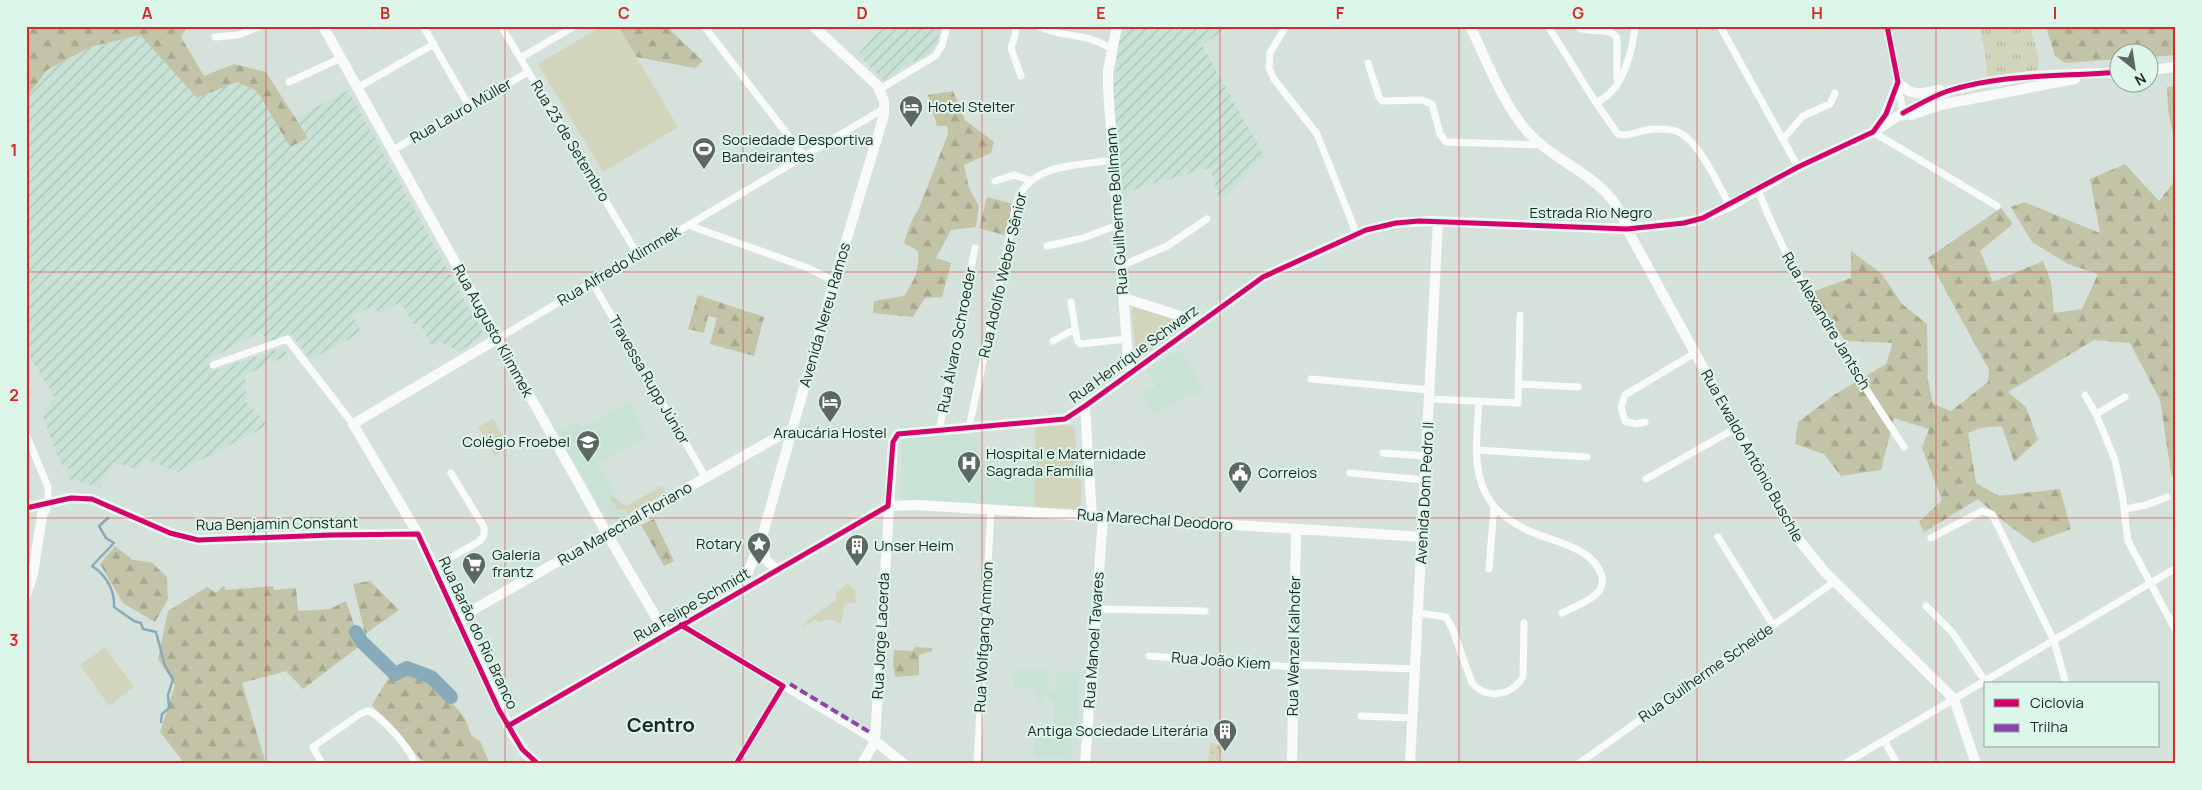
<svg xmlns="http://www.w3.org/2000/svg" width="2202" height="790" font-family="Manrope,sans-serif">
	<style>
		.built { fill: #c9e2d6 }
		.industrial { fill: url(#industrial-furrows) }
		.grass { fill: url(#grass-tufts) }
		.forest { fill: url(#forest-firs) }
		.park { fill: #d3d4bc }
		.garden { fill: url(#garden-dots) }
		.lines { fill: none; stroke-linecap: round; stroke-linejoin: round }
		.stream { stroke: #88abbc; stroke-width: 2.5 }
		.river { stroke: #88abbc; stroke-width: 14 }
		.street { stroke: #f9fbfa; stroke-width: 7 }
		.secondary { stroke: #f9fbfa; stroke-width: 10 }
		.quiet { stroke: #8e44ad; stroke-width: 4; stroke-dasharray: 8 4; stroke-linecap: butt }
		.cycleway-casing { stroke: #dcf6ea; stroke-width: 8 }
		.cycleway { stroke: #d6006c; stroke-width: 5 }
		.grid { fill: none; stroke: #d62828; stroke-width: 1; stroke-opacity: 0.55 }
		.labels { text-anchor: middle; stroke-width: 4; stroke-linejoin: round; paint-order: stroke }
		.poi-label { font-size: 15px; fill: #1d2622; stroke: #dcf6ea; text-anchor: start }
		.street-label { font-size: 15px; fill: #1d2622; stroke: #dcf6ea }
		.district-label { font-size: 20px; font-weight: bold; fill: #1d2622; stroke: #dcf6ea }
		.neatline { fill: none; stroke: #d62828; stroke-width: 2 }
		.grid-label { font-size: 16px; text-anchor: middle; font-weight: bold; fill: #d62828 }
	</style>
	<defs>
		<pattern id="industrial-furrows" width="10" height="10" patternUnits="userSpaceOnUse" patternTransform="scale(1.25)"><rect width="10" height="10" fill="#c9e2d6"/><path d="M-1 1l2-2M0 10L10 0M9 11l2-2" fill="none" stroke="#acc2b7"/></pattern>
		<pattern id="grass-tufts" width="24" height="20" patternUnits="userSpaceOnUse" patternTransform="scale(1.25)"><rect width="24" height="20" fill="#d3d4bc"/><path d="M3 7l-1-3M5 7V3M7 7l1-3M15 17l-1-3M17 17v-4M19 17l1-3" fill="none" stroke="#b5b6a1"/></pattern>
		<pattern id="forest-firs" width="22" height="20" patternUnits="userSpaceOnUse" patternTransform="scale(1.25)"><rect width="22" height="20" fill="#c3c3a7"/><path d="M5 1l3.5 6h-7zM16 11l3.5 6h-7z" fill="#a7a78f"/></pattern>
		<pattern id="garden-dots" width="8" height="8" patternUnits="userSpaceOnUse" patternTransform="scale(1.25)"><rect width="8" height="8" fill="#d3d4bc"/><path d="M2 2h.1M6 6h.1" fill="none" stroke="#b5b6a1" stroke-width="1.8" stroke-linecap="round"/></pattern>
	</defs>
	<rect width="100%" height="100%" fill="#d5e2dc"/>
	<path class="built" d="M1179,349L1205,390L1196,396L1193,391L1154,415L1141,395L1156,386L1146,370Z
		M629,402L648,436L598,464L612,488L613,496L611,498L618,510L624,508L628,514L612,523L608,521L557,432L577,422L582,428Z
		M980,433L979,465L1036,468L1034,507L901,500L902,439Z
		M1015,668L1049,670L1048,689L1055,695L1056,672L1079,673L1077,733H1072L1071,759L1034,758V734H1053L1054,703L1044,693L1043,702H1036V689L1014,688Z"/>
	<path class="industrial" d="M882,26H942L936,46L928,55L906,65L885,81L858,55Z
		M1130,26H1230L1202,45L1264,156L1220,202L1210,168L1143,186L1123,195L1113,96L1119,42L1122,31Z
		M140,35L197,97L236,82L257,90L276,123L308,138L295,118L348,90L484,335L459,352L442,342L431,345L419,323L413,324L401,302L379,313L374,306L353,315L361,333L310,360L290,332L269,345L261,331L208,360L213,371L283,347L288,355L245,375L246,402L268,425L178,472L144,459L135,469L113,462L100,488L67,478L70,470L62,466L43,417L54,397L26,350V140L29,138L27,98L47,70L90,47Z"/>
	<path class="grass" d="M1979,26H2030L2038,55V70L1987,76L1985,52Z"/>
	<path class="forest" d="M26,26H188L181,37L204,76L234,64L266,72L308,138L290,147L257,91L237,82L197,98L140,35L90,47L47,70L26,98Z
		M618,26H666L703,61L695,68L636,57Z
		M2046,26H2176V55L2150,57V52H2120L2119,59L2065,63L2055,56Z
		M2176,86V150L2168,109L2167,87Z
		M953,91L965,120L994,142L991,153L964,165L969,188L979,206L976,227L951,230L936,258L951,263L942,297L925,298L913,317L873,313L874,301L904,296C914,281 920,269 918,251L904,243L910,224L919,208L948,134L947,126H937L928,95Z
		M2125,164L2159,201L2176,179V484L2171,473L2160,400L2130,343L2094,340L2008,392L2026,407L2038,440L2014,462L2002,426L1980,428L1968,433L1976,483L1999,496L2060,489L2071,529L2033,543L2007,524L1978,499L1924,532L1919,522L1942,500L1922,448L1929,429L1894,418L1881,470L1841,476L1824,454L1795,444L1798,422L1834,395L1886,364L1893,343L1845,341L1812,292L1851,278V251L1882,274L1902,304L1927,324L1928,381L1933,404L1951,411L1988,382L1989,370L1928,258L2001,208L2013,224L1980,251L1993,282L2043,261L2051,282L2054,313L2082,309L2098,274L2068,264L2032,242L2011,207L2024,202L2100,233L2090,179Z
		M987,197L1013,204L1004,235L979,228Z
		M698,295L764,317L754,356L710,344L717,318L708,316L704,333L688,329Z
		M654,519L674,561L664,566L641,525Z
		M115,546L133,560L151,562L167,577L168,599L155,622L123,603L100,564Z
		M370,581L399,610L365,634L353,584Z
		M224,585L225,590L273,586L274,590L296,588L298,611L330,609L346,601L361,645L303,689L286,671L242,683L266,764H185L160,732L175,685L158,659L168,611L207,587L216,593Z
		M915,647L932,648V651L919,655V675L895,677L893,664L894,650L912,651Z
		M406,674L427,680L455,706L465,718L471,735L480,741L490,764L423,762L372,705L389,677L397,679Z"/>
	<path class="park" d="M602,26H618L678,127L603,172L538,64Z
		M1134,307L1181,321L1183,325L1144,354H1138L1135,349L1132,310Z
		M493,419L510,447L495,456L478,427Z
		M1070,425L1075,430L1077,477L1081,480V505L1076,509L1034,507L1036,468L1035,427Z
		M662,486L666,493L628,514L624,508L618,510L610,498L613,496L624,505H628Z
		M848,583L855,591L856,603L845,604L841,624L830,619L819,622L817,619L801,628L809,619L836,600V593Z
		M105,647L134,687L109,706L80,665Z"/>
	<path class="garden" d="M1210,743L1225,746L1217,758L1225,764H1208Z"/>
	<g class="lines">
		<path class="stream" d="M108,518L99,526L106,538L114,543L92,566C106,575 115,590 114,607L134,621L141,623L143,629L156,632L165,666L173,679L168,695L169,708L162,714L161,722"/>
		<path class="river" d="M356,632L362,642L395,674L407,668L431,677L451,697"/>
		<path class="street" d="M423,26L469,106
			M501,26L638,255
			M704,26L804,156
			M1016,26L1015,36L1011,48L1021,76
			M1038,26C1062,39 1090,32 1112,50
			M1286,26L1270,53L1269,68L1274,79L1317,134L1357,235
			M1548,26L1596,103
			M1576,26C1589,35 1609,25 1617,38V79
			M1635,26C1633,46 1626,76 1612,91C1608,96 1601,100 1596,103L1618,134C1630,138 1643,128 1656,129C1665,129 1675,129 1682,134C1701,146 1719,186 1730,206
			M1720,26L1798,167
			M1887,26L1904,117
			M215,37L238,35L261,26
			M520,58L575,26
			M1368,63L1379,97L1382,101L1422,100L1432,104L1440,134L1446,142L1542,145
			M289,82L341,58
			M357,88L434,44
			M880,89L935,56L942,45L947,26
			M1873,132L1997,206
			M1783,139L1803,116L1830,104L1835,93
			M393,150L528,72
			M995,181L1014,175L1029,180
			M1758,190C1795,285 1849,362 1904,447
			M688,225L808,268L834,281
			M1047,246L1083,238L1118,225
			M1121,266L1167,246L1207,219
			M592,282L706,478
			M1071,302L1077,340L1080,344L1127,339
			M497,339L885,108
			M1053,341L1075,329
			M213,365L287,339L353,424
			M1311,379L1430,390
			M1519,384L1578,387
			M2085,395L2096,414L2115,460L2123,499L2128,541L2176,631
			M1429,399L1518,403L1520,315
			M1479,401C1477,436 1470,476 1493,505C1502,516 1515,524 1527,530C1551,542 1594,546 1602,577C1603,584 1601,590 1596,594C1587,603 1573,607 1562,613
			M2096,414L2125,397
			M1645,422L1636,424L1625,421L1621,407L1625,395L1695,353
			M969,428L1016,205C1027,163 1077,166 1113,160
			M939,431L975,248
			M26,434L48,487V504
			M1477,450L1587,457
			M1383,453L1427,456
			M1350,473L1425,480
			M1646,479L1736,428
			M2125,509L2146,505L2167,497
			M1718,537L1773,625
			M1931,538L1982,511L1992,514L2054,641L2066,684
			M434,567L480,541L484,535V527L451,473
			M1489,569L1494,506
			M1926,606L1952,632L1985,681
			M1096,609L1205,611
			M1419,613L1446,617L1453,630L1472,683C1487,700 1511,696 1523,677L1524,623
			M681,625L875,741
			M1149,656L1293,667L1302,665L1415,669
			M1361,716L1413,718
			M1884,740L1897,764
			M322,764L313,747L360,714L368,711C379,713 415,753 414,764
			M736,764L783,686
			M977,764L991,510
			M1578,764L1834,582
			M1844,764L2176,568"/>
		<path class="secondary" d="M323,26L607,534L666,634
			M1117,26L1108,71V89L1129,373
			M1470,26C1486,59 1502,102 1526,130C1558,167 1613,177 1627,229L1795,535L1824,571L1954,699L1976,764
			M2150,70L2176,67
			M1911,115L1940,105L2075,79
			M1875,130L1886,114L1898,82C1912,98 1921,93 1940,90
			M1124,298L1199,322
			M497,339L353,424L418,534L512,733L526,754L538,764
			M1085,406L1092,516
			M26,508L71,498L92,499L170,533L198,540L331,535L418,534
			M761,542L766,560L777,570
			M740,591L761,541L834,281L884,115V101L877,85L813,26
			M26,595L33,574L42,515L48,504
			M457,619L793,428
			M508,726L888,506L918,505L1423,537
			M875,741L904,764
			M862,764L875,741L893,442L898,434L1065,419L1085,406L1263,277L1366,230L1396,223L1429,221L1627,229L1694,221L1730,206L1798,167L1873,132L1903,113L1948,91L1983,83L2031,76L2120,72
			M1085,764L1103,517
			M1292,764L1296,529
			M1410,764L1438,222"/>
		<path class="quiet" d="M790,684L871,733"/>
		<g class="cycleway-casing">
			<path id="cycleway" d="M1903,113C1918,105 1933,96 1948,91C2004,73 2062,77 2120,72
				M26,508L71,498L92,499L170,533L198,540L331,535L418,534L499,710L522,749L538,764
				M681,625L783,686L736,764
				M508,726L888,506L893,442L898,434L1065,419L1085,406L1263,277L1366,230L1396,223L1419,221L1627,229L1684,223L1703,218L1798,167L1873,132L1886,114L1898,82L1887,26"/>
		</g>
		<use href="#cycleway" class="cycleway"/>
	</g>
	<path class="grid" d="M266,26V764M505,26V764M743,26V764M982,26V764M1220,26V764M1459,26V764M1697,26V764M1936,26V764M26,272H2176M26,518H2176"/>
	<defs>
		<g id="hotel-pin" transform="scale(1.25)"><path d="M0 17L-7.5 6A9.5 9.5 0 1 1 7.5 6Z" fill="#5d6863" stroke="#dcf6ea"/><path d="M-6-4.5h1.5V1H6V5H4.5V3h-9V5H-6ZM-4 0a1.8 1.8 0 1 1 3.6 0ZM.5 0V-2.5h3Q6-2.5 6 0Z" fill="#fff"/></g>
		<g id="stadium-pin" transform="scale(1.25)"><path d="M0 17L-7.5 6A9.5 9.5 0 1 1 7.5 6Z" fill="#5d6863" stroke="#dcf6ea"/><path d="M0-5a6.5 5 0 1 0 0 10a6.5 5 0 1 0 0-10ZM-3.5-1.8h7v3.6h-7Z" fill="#fff"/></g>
		<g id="school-pin" transform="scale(1.25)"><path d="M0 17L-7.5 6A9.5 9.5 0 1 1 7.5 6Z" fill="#5d6863" stroke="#dcf6ea"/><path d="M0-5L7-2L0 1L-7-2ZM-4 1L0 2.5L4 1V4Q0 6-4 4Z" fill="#fff"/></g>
		<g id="hospital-pin" transform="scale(1.25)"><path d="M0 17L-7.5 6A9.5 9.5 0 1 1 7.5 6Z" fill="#5d6863" stroke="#dcf6ea"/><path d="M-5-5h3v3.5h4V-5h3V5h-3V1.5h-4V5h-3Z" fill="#fff"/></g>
		<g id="civic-pin" transform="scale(1.25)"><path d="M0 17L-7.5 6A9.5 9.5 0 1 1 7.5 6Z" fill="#5d6863" stroke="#dcf6ea"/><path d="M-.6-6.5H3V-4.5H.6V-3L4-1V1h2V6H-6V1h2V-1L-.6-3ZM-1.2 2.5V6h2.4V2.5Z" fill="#fff"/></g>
		<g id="sight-pin" transform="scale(1.25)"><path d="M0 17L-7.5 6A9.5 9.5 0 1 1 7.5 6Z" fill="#5d6863" stroke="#dcf6ea"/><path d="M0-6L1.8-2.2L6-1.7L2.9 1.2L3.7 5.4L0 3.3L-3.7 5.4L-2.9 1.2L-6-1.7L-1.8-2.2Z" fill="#fff"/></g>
		<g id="building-pin" transform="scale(1.25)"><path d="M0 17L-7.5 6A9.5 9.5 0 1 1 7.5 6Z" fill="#5d6863" stroke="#dcf6ea"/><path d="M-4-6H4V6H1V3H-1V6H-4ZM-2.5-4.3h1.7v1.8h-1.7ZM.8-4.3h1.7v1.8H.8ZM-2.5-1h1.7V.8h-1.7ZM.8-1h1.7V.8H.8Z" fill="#fff"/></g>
		<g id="supermarket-pin" transform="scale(1.25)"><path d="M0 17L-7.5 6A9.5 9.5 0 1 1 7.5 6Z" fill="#5d6863" stroke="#dcf6ea"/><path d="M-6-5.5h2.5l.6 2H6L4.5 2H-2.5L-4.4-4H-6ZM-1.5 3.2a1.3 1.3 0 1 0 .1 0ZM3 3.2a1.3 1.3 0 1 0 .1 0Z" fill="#fff"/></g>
	</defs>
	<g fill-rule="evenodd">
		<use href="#hotel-pin" x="911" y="107"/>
		<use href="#stadium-pin" x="704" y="149"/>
		<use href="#hotel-pin" x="830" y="402"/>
		<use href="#school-pin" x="588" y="442"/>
		<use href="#hospital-pin" x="969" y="463"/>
		<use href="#civic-pin" x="1240" y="473"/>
		<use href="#sight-pin" x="759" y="544"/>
		<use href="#building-pin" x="857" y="546"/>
		<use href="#supermarket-pin" x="474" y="564"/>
		<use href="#building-pin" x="1225" y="731"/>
	</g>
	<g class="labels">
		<g class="poi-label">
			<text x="928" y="112">Hotel Stelter</text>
			<text x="722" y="145">Sociedade Desportiva<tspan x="722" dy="17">Bandeirantes</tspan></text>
			<text x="830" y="438" text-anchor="middle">Araucária Hostel</text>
			<text x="570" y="447" text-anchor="end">Colégio Froebel</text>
			<text x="986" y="459">Hospital e Maternidade<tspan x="986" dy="17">Sagrada Família</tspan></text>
			<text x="1258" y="478">Correios</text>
			<text x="742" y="549" text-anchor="end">Rotary</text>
			<text x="874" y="551">Unser Heim</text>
			<text x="492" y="560">Galeria<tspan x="492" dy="17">frantz</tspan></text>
			<text x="1208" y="736" text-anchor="end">Antiga Sociedade Literária</text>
		</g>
		<g class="street-label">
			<text transform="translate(461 111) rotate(-30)" y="5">Rua Lauro Müller</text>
			<text transform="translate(570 141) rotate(59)" y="5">Rua 23 de Setembro</text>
			<text transform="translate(1117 211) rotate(-94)" y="5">Rua Guilherme Bollmann</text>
			<text x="1591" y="218">Estrada Rio Negro</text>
			<text transform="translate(619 266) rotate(-31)" y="5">Rua Alfredo Klimmek</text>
			<text transform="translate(1003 275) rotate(-77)" y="5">Rua Adolfo Weber Sênior</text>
			<text transform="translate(825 315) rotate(-74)" y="5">Avenida Nereu Ramos</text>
			<text transform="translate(1826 321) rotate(59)" y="5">Rua Alexandre Jantsch</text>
			<text transform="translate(493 331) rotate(61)" y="5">Rua Augusto Klimmek</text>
			<text transform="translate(957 340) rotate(-79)" y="5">Rua Álvaro Schroeder</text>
			<text transform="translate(1134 354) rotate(-36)" y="5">Rua Henrique Schwarz</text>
			<text transform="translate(649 380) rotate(60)" y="5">Travessa Rupp Júnior</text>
			<text transform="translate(1752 456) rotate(61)" y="5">Rua Ewaldo Antônio Buschle</text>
			<text transform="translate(1425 493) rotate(-87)" y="5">Avenida Dom Pedro II</text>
			<text transform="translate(1155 520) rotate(4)" y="5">Rua Marechal Deodoro</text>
			<text transform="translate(277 524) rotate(-1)" y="5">Rua Benjamin Constant</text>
			<text transform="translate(625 524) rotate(-30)" y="5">Rua Marechal Floriano</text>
			<text transform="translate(692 605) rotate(-30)" y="5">Rua Felipe Schmidt</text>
			<text transform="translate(478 633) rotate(65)" y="5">Rua Barão do Rio Branco</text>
			<text transform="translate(881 636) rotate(-87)" y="5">Rua Jorge Lacerda</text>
			<text transform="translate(984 637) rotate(-87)" y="5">Rua Wolfgang Ammon</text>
			<text transform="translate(1094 640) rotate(-86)" y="5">Rua Manoel Tavares</text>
			<text transform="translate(1294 646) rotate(-89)" y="5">Rua Wenzel Kalhofer</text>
			<text transform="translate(1221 661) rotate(4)" y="5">Rua João Kiem</text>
			<text transform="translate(1706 673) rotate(-35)" y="5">Rua Guilherme Scheide</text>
		</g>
		<g class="district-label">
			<text x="661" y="732">Centro</text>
		</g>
	</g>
	<rect width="2202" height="790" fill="none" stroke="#dcf6ea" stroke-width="55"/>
	<rect x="1984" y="682" width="175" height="65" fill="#dcf6ea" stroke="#90a39a"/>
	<rect x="1994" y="699" width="25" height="8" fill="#d6006c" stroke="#90a39a"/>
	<text x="2030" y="708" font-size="15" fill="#1d2622">Ciclovia</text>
	<rect x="1994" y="724" width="25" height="8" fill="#8e44ad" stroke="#90a39a"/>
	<text x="2030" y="732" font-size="15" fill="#1d2622">Trilha</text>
	<g transform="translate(2134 68) rotate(150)"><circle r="24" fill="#dcf6ea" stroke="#90a39a"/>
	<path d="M0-4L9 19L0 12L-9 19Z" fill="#5d6863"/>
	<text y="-8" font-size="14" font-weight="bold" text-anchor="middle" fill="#1d2622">N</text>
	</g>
	<rect x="28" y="28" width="2146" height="734" class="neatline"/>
	<g class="grid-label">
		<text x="147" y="19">A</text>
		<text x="385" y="19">B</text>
		<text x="624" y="19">C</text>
		<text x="862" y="19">D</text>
		<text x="1101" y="19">E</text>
		<text x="1340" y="19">F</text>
		<text x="1578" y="19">G</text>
		<text x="1817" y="19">H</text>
		<text x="2055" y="19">I</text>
		<text x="14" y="156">1</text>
		<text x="14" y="401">2</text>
		<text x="14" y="646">3</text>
	</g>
</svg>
